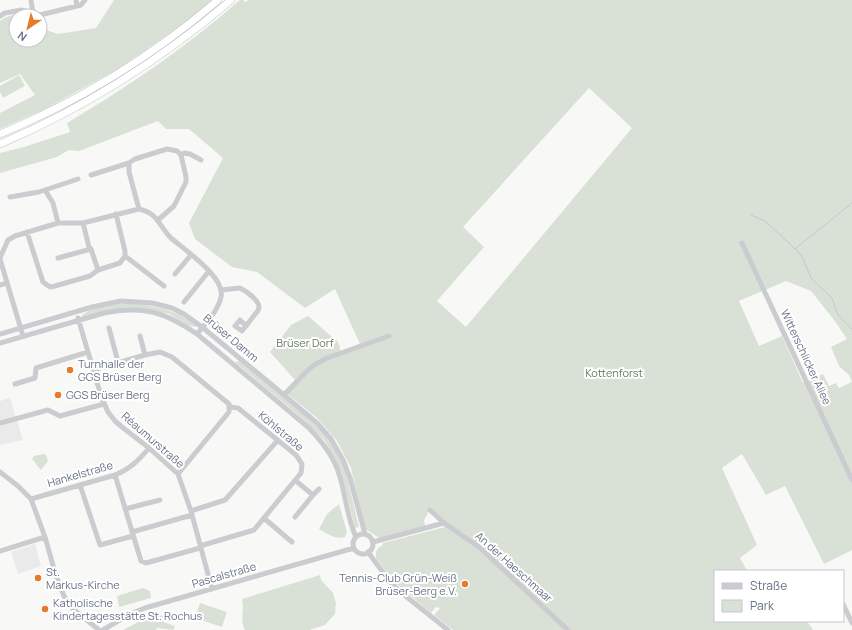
<svg xmlns="http://www.w3.org/2000/svg" width="852" height="630" font-family="Manrope,sans-serif">
	<style>
		.built { fill: #e9eae9 }
		.green { fill: #d9e1d7; fill-rule: evenodd }
		.lines { fill: none; stroke-linecap: round; stroke-linejoin: round }
		.stream { stroke: #c1c9cf; stroke-width: 1 }
		.highway-casing { stroke: #babcc0; stroke-width: 8 }
		.minor { stroke: #caccd0; stroke-width: 5 }
		.highway { stroke: #fff; stroke-width: 7 }
		.poi-dot { fill: #e47a2b; stroke: #fff; stroke-width: 1.5 }
		.labels { text-anchor: middle; stroke-width: 4; stroke-linejoin: round; paint-order: stroke }
		.street-label { font-size: 11px; fill: #687388; stroke: #fff }
		.park-label { font-size: 11px; fill: #637a63; stroke: #fff }
		.poi-label { font-size: 11px; fill: #687388; stroke: #fff; text-anchor: start }
	</style>
	<rect width="100%" height="100%" fill="#f8f9f6"/>
	<path class="built" d="M10,398L23,440L0,445V401Z
		M35,544L41,566L18,574L11,552Z"/>
	<path class="green" d="M114,0H215L208,7L118,69L45,109L0,129V113L35,95L20,74L0,83V21C7,15 18,13 27,16H16V40H40V28L58,34L96,28Z
		M240,0H243L246,2L248,0H852V550L824,564L785,486L766,495L742,454L722,468L757,545L740,558L747,571H715V621H807L813,630H453L434,615L440,608L436,607L431,613L392,580L376,558V552L379,547L382,546L383,543L445,527L429,511L424,520L425,526L379,538L367,530L364,526L351,468L337,441L317,418L284,391L295,380L270,352L291,325L308,316L338,342L340,347V351L360,344L335,289L305,308L257,272L232,267L195,239L189,223L223,158L189,129H166L158,121L79,151L69,150L57,157L0,173V153L24,147L70,132L67,123C129,86 185,48 240,0ZM589,88L632,128L466,327L437,301L484,247L463,227ZM786,281L811,291L834,320L847,339L831,347L839,366L849,375L852,382L839,388L836,383L829,386L823,374L803,383L782,336L759,346L739,301Z
		M19,75L25,86L3,98L0,92V86Z
		M131,303C155,306 180,310 198,327L190,326L169,314L156,311L138,308L115,309L81,317C88,306 119,304 131,303Z
		M240,361L312,421L331,443L341,460L346,473L359,527L355,528L341,471L334,456L324,440L304,420L235,362Z
		M44,454L46,455L48,461L41,470L32,459L34,456Z
		M339,504L347,532L345,537C335,540 328,534 319,529L327,514Z
		M320,575L321,580L333,593L336,603L335,614L325,625L309,630H245C239,620 245,611 242,599Z
		M143,588L150,591L151,598L119,607L117,596Z
		M200,603L227,612L222,627L195,618Z
		M158,615L163,616L162,619L164,620V622L175,626L173,630L157,628L156,630H123L142,620Z"/>
	<g class="lines">
		<path class="stream" d="M751,215L765,221L789,243L801,255L804,261L811,278L832,298L838,315L852,329
			M795,249L852,203"/>
		<g class="highway-casing">
			<path id="highway" d="M0,134C79,101 153,56 218,0
				M0,144C84,108 162,59 231,0"/>
		</g>
		<path class="minor" d="M31,0L33,13
			M76,0L77,6
			M0,16L5,13L21,10L40,15L77,6L81,5L85,0
			M181,155L184,153L190,154L201,160
			M91,175L129,163
			M45,190L53,203L58,223
			M10,197L39,192L78,179
			M139,209L129,172V163L135,159L167,149L177,151L181,155L186,177V182L174,206L158,220
			M83,223L89,247L91,249L98,270
			M27,232L43,282L50,287L55,286L90,276L98,270L120,263L125,256V251L116,214
			M742,243L852,480
			M125,256L164,286
			M0,258L8,240L15,236L58,223H83L139,209C158,213 159,226 171,238C185,250 226,278 221,297C218,311 206,323 197,334
			M58,258L91,249
			M0,259L23,336
			M175,274L191,255
			M0,285L7,283
			M221,290L240,288C246,291 259,300 259,307C259,310 258,311 256,313L242,331L235,326L240,320L246,326
			M184,302L209,271
			M78,318L101,396L108,412L115,421L122,427L149,448L178,474L191,511L212,589
			M109,328L118,362
			M0,334L92,307L121,301L152,303L172,308L184,314L202,327L284,395L317,423L331,439L343,460L350,478L365,534
			M140,336L145,355
			M0,343L104,313C143,305 165,312 197,334L309,428C323,443 335,458 340,477C346,497 347,518 356,537
			M93,370L145,355L160,352L172,357L229,404V412L178,474
			M15,384L35,378L36,368L88,352
			M284,395L309,369L316,364L327,358L389,336
			M0,423L48,410L60,416L104,404
			M0,472L18,486L31,499L45,537L56,576L64,596L73,609L99,630
			M115,475L141,561L146,563L200,548
			M296,481L313,495L319,489
			M80,485L100,545L133,536
			M31,499L115,475C130,469 139,460 149,448
			M125,509L160,500
			M430,510L444,523L479,547L568,630
			M191,511L225,500L278,440
			M295,517L313,495
			M265,519L292,542
			M132,532L192,515
			M353 544a10 10 0 1 1 20 0a10 10 0 1 1-20 0Z
			M373,542L444,523
			M200,546L254,530L301,473L302,464L296,455L238,408L230,407
			M0,551L45,537
			M368,552L390,582L403,594L448,630
			M843,604L852,623
			M103,630L130,614L145,608L354,548"/>
		<use href="#highway" class="highway"/>
	</g>
	<g class="poi-dot">
		<circle cx="70" cy="370" r="4"/>
		<circle cx="58" cy="395" r="4"/>
		<circle cx="38" cy="578" r="4"/>
		<circle cx="465" cy="584" r="4"/>
		<circle cx="45" cy="609" r="4"/>
	</g>
	<g class="labels">
		<g class="street-label">
			<text transform="translate(231 338) rotate(40)" y="4">Brüser Damm</text>
			<text transform="translate(806 357) rotate(65)" y="4">Witterschlicker Allee</text>
			<text transform="translate(281 431) rotate(40)" y="4">Köhlstraße</text>
			<text transform="translate(153 440) rotate(41)" y="4">Réaumurstraße</text>
			<text transform="translate(80 474) rotate(-16)" y="4">Hankelstraße</text>
			<text transform="translate(514 567) rotate(42)" y="4">An der Haeschmaar</text>
			<text transform="translate(224 575) rotate(-16)" y="4">Pascalstraße</text>
		</g>
		<g class="park-label">
			<text x="305" y="347">Brüser Dorf</text>
			<text x="614" y="377">Kottenforst</text>
		</g>
		<g class="poi-label">
			<text x="78" y="368">Turnhalle der<tspan x="78" dy="13">GGS Brüser Berg</tspan></text>
			<text x="66" y="399">GGS Brüser Berg</text>
			<text x="46" y="576">St.<tspan x="46" dy="13">Markus-Kirche</tspan></text>
			<text x="457" y="582" text-anchor="end">Tennis-Club Grün-Weiß<tspan x="457" dy="13">Brüser-Berg e.V.</tspan></text>
			<text x="53" y="607">Katholische<tspan x="53" dy="13">Kindertagesstätte St. Rochus</tspan></text>
		</g>
	</g>
	<rect x="714" y="570" width="130" height="52" fill="#ffffff" stroke="#c3c7cf"/>
	<rect x="722" y="583" width="20" height="6" fill="#caccd0" stroke="#c3c7cf"/>
	<text x="750" y="590" font-size="12" fill="#687388">Straße</text>
	<rect x="722" y="600" width="20" height="12" fill="#d9e1d7" stroke="#c3c7cf"/>
	<text x="750" y="610" font-size="12" fill="#687388">Park</text>
	<g transform="translate(28 28) rotate(215)"><circle r="19" fill="#ffffff" stroke="#c3c7cf"/>
	<path d="M0-3L7 15L0 10L-7 15Z" fill="#e47a2b"/>
	<text y="-6" font-size="11" font-weight="bold" text-anchor="middle" fill="#687388">N</text>
	</g>
</svg>
